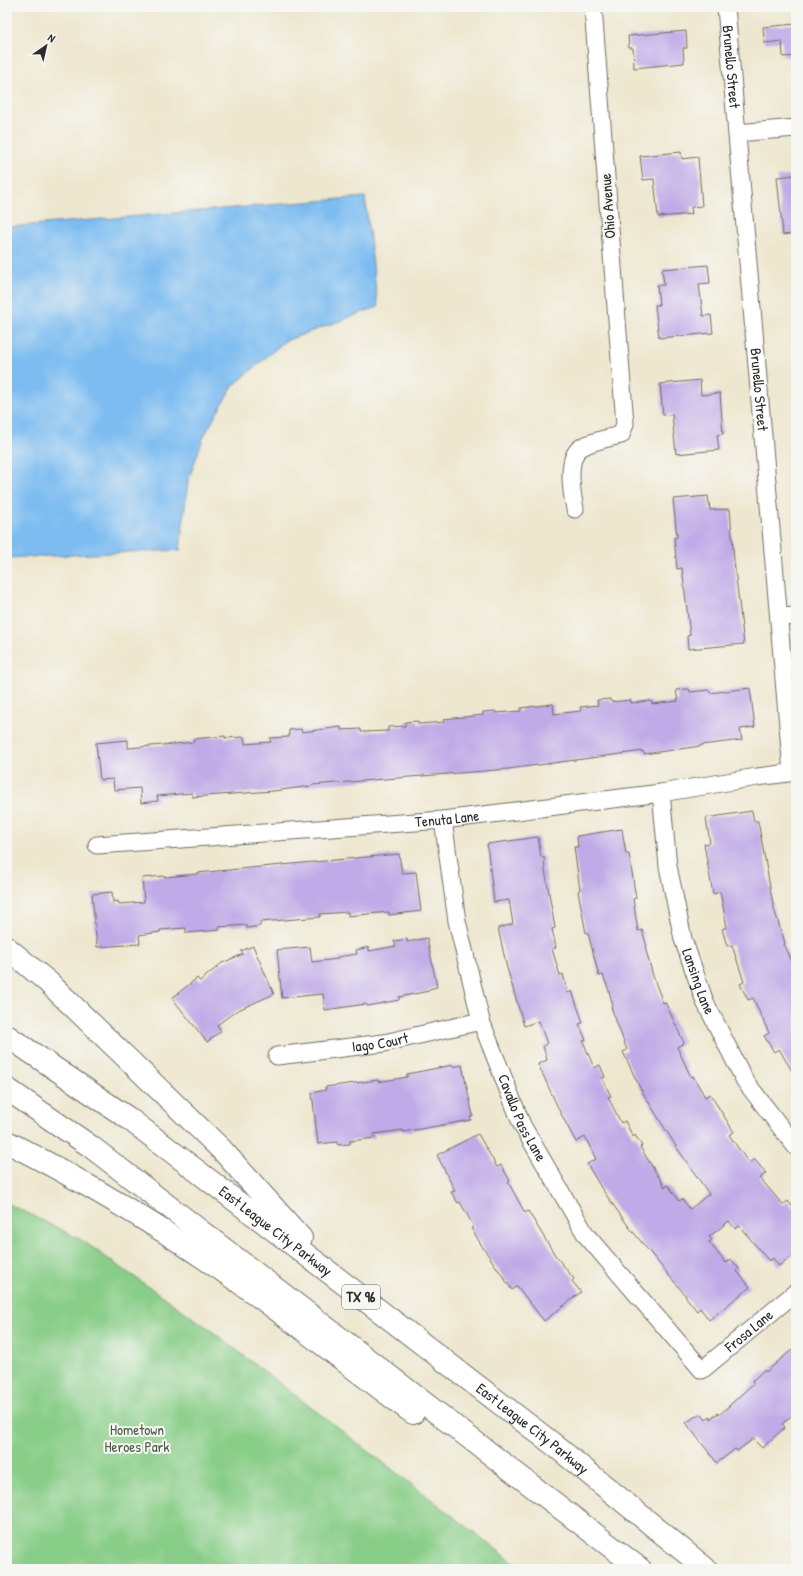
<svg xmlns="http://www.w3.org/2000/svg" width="803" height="1576" font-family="'Patrick Hand',sans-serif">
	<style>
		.green { fill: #89ce88; stroke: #5a7c5a }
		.water { fill: #7cbcf1; stroke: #54748e }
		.building { fill: #c0aae7 }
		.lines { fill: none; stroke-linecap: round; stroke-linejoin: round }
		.minor-casing { stroke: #6f6d64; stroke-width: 19 }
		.major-casing { stroke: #6f6d64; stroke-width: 24 }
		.minor { stroke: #fff; stroke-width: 17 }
		.major { stroke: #fff; stroke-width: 22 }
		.labels { text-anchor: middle; stroke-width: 4; stroke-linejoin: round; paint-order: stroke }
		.shield { fill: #f6f6f2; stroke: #686867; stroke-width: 1 }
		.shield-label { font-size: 14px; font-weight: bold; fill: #2b2b2b }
		.street-label { font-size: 15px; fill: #2b2b2b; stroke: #f6f6f2 }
		.park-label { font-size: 15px; fill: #475c47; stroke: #f6f6f2 }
	</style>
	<rect width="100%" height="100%" fill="#f6f6f2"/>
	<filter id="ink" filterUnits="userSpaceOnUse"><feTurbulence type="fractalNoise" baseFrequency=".025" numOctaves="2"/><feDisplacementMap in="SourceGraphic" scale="8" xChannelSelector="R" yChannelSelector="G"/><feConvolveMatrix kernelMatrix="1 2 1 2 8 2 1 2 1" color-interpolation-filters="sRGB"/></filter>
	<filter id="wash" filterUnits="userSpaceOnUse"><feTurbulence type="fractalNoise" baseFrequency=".012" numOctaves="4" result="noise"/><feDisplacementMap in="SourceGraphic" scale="16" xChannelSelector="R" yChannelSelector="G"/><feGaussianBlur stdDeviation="0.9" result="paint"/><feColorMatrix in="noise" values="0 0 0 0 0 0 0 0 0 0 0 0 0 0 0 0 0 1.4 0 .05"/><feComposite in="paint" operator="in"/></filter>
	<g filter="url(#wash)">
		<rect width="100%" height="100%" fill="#eee7cf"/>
		<path class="green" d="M7,1203L80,1239L205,1326L522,1569H7Z"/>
		<path class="water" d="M365,197L378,307L285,341L232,387L204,436L188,481L180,550L7,558V227Z"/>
		<g id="blocks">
			<path class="building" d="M796,24V56L783,57L782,41L764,43L763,27Z
				M686,31L687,48H683L684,63L634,68L633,48H629L628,36Z
				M681,152L682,159L698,157L702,206L691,207L692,214L658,217L654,179L643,180L640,156Z
				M796,175V233L783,235L777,177Z
				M708,265L710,283L699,284L703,316L711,315L713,333L659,338L655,305H659L657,285H664L662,269Z
				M700,380L701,395L720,393L723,434L717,435L719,450L676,454L672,414L663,415L660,384Z
				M708,496L710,510L730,509L734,561L744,644L688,649L687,636L690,635L682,568L677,569L674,538L677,537L673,499Z
				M750,688L755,727L740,729L742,740L701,745V746L644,754L643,751L508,769L312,785V786L273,791L192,797V793L157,796L158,801L141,803L140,788L114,790L113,779L100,780L96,743L128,740V748L174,744L194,742L193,739L225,736V738L244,737L245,744L271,742L270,738L289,737V730L301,729L302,732L341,727V730L361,729V732L388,731V727L405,726V722L418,721V724L445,722L444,719L483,715V712L495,711L496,713L521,711V708L553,704L554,714L581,711L580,707L598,705L597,700L610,699L611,702L631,700V703L651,701L652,704L678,701L676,690L689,689L690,692L709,690L710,693Z
				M752,811L754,821H758L774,909L785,943L784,944L796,970V1078L779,1049L774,1052L764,1036L769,1033L753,998L748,1000L740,984L744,982L732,945L727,946L722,929L727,927L720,892L713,894L709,872L704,844L710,843L706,818Z
				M622,829L626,854H629L636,898L633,899L638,931L642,930L647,947H645L653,976L663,1003L665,1002L684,1043L677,1047L691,1077L693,1076L705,1097L710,1094L734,1132L729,1135L749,1163L754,1159L766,1173L760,1178L783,1205L788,1201L796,1211V1252L779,1266L773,1258L769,1261L739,1226L735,1229L729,1221L709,1237L712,1240L709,1242L726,1263L731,1259L739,1269L737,1271L750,1287L709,1320L700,1308L697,1311L685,1296H686L629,1227L602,1189L587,1164L596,1159L585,1137L576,1142L560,1112L538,1064L547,1060L543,1046L547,1044L539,1021L524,1026L507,968L498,928L513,924L509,900L494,902L487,844L538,837L541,857H544L545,870L555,928L552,929L556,948L552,949L560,975L563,974L568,993L572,991L583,1023L579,1024L586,1040L583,1041L594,1068L600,1065L605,1077L602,1078L611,1096L608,1097L621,1123L625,1121L633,1137L635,1135L642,1146L640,1147L665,1187L668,1185L679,1201L682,1199L690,1209L709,1194L677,1148L640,1088L623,1052L627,1050L611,1007L613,1006L609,991L603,975L599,976L588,933H586L578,891L580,890L574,847H578L577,836Z
				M399,854L402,873L416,872L421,911L389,915V912L348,916V912L320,914V917L260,922V926L247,928L246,925L219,927V930L186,933V928L160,930V932L139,935L140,944L97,947L92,894L112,892L113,902L118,901L119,904L144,902L142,878L164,876L165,877L197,874V873Z
				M427,938L437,987L429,989V991L399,997V1000L367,1006L366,1004L325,1010L323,994L282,998L277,950L310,947L312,962L338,959L337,957L357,954L356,950L369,947V951L396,946L394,941L407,939V942Z
				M253,946L274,994L236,1011L217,1025L221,1031L207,1042L172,998L197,978L200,981L222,963L243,954L241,951Z
				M453,1065V1067L462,1065L473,1116L470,1117L471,1120L403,1132V1130L374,1134L375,1138L350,1141V1144L338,1145L337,1142L318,1144L312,1093L326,1090L325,1087L378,1080V1082L407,1077V1074Z
				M478,1134L497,1167L501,1165L510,1181L508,1182L525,1213L528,1211L555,1255L574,1279L572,1281L581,1292L544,1321L517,1286L512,1290L482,1246L471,1228L474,1227L460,1202L458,1203L451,1192L455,1191L437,1155Z
				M796,1346V1412L782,1424L785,1427L762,1448L753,1439L737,1451L735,1449L717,1463L686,1423L700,1413L706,1420L710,1417L711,1419L718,1413L719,1415L754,1383L752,1381L764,1370L766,1372Z"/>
		</g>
	</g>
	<g filter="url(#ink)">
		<use href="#blocks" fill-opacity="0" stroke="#6f6d64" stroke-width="1"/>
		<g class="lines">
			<g class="minor-casing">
				<g id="minor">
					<path id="s1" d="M726,7L792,772"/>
					<path d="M737,133L796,128"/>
					<path d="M575,509C572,494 565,456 582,447C592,441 609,438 621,435L625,424L593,7"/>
					<path d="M779,617L796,616"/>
					<path id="s2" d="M661,793L668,866L683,939L705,1002L745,1081L796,1147"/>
					<path id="s3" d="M443,820L457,921L481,1021L522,1125L586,1235L702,1370L796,1292"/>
					<path id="s4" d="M97,845L443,820L661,793L757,777L796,772"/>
					<path id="s5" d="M277,1056L384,1043L481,1021"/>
				</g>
			</g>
			<g class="major-casing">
				<g id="major">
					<path d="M7,948L48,982L222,1150L301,1238"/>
					<path id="s6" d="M7,1036L128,1118L553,1444L706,1569"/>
					<path d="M7,1089L90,1146L640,1569"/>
					<path d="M7,1142C90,1184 170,1233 246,1287C302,1328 357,1371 413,1413"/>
				</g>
			</g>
			<use href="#minor" class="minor"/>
			<use href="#major" class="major"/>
		</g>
	</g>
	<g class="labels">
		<rect class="shield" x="342" y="1285" width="38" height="24" rx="3"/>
		<g class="shield-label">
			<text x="361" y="1302">TX 96</text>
		</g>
		<g class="street-label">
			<text dy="5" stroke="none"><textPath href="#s1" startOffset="60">Brunello Street</textPath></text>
			<text transform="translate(608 206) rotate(-94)" y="5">Ohio Avenue</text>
			<text dy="5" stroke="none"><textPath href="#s1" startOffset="384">Brunello Street</textPath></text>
			<text dy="5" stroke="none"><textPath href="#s4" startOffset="351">Tenuta Lane</textPath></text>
			<text dy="5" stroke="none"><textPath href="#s2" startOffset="193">Lansing Lane</textPath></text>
			<text dy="5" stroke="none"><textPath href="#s5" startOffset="104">Iago Court</textPath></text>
			<text dy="5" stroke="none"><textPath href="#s3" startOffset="310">Cavallo Pass Lane</textPath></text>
			<text dy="5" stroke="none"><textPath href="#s6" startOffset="332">East League City Parkway</textPath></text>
			<text dy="5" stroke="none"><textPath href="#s3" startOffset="683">Frosa Lane</textPath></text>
			<text dy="5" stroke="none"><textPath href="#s6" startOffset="656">East League City Parkway</textPath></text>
		</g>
		<g class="park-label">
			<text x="137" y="1435">Hometown<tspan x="137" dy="17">Heroes Park</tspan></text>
		</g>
	</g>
	<rect width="803" height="1576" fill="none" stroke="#f6f6f2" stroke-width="24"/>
	<g transform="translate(46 46) rotate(34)" stroke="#f6f6f2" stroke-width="3" paint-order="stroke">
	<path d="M0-3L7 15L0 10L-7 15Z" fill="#2b2b2b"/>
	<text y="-6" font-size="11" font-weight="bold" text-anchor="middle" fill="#2b2b2b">N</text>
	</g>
</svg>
